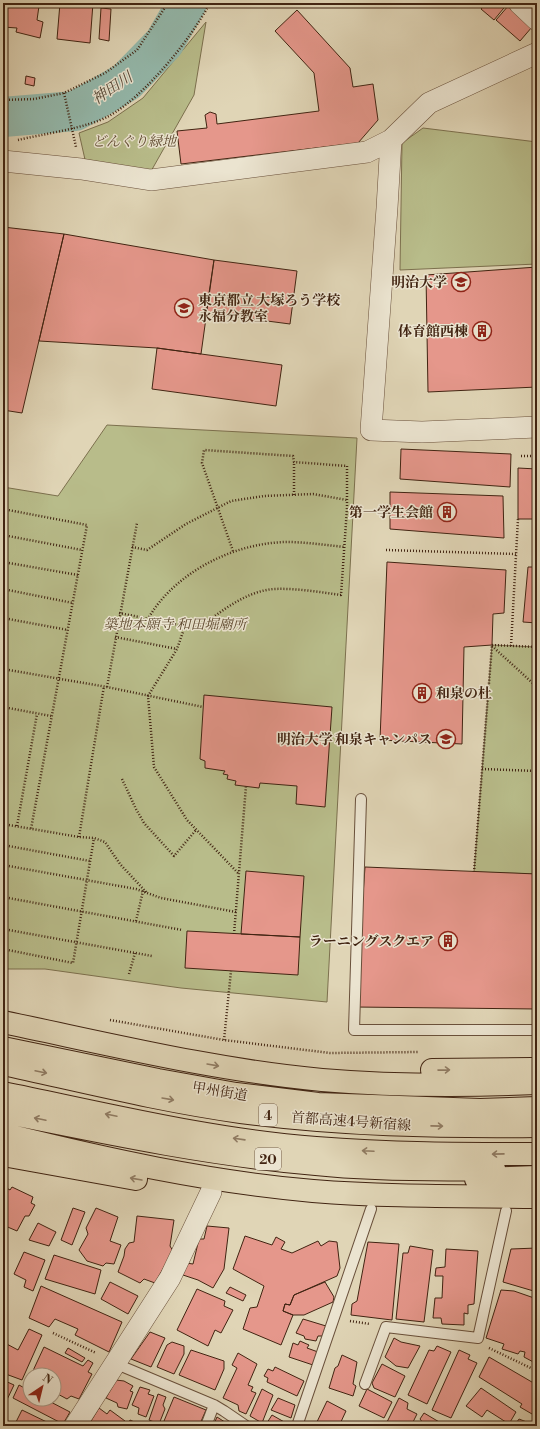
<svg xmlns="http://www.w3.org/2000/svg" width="540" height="1429" font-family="'Libre Bodoni','Noto Serif JP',serif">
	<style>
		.green { fill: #b8bc8a; stroke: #7c704e }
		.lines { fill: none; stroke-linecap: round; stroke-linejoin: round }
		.river { stroke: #94b9ac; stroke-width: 40 }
		.building { fill: #e5978b; stroke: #412412 }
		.lane-casing { stroke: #69503b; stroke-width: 12 }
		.street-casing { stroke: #69503b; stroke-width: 22 }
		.highway-casing { stroke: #412412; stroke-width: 24 }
		.path { stroke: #412412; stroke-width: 2.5; stroke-dasharray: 1 2; stroke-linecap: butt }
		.lane { stroke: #ebe4d0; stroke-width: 10 }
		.street { stroke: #ebe4d0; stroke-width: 21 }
		.highway { stroke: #e0d5b6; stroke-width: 22 }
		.oneway { stroke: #907c64 }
		.labels { text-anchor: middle; stroke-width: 3; stroke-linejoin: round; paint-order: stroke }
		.shield { fill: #ebe4d0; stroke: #745e4b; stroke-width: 1 }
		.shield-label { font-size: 13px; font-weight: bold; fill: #412412 }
		.park-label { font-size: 14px; font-style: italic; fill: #5f4a30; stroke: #ebe4d0 }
		.poi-label { font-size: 14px; font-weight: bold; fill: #412412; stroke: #ebe4d0; text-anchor: end }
		.street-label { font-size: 14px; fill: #412412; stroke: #ebe4d0 }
		.water-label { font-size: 15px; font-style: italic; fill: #564938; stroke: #ebe4d0 }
	</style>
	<rect width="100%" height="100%" fill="#e0d5b6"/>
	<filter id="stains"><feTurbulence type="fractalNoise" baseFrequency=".005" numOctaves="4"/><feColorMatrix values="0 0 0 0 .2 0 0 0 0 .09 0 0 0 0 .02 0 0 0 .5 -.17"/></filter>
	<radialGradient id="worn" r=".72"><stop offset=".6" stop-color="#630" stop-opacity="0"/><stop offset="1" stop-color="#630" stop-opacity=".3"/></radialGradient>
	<path class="green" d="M206,22L194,95L150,173L86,164L79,133L108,122L143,98Z
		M423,128L537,142V264L400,270L402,143Z
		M107,425L357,438L327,1002L181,988L45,969H3V487L58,496Z
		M492,645L537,647V874L474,872Z"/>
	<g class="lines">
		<path class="river" d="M3,117L75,111L102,96L126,82L164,43L187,3"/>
	</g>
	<path class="building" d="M3,3H23L39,6L37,20L43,22L40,38L16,32L17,28L3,27Z
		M60,3H93L90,43L57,39Z
		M486,3H508L494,20L481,9Z
		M509,5L532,27L520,41L496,20Z
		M101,8L111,9L109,41L99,39Z
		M297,10L350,68L353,87L373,84L378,120L358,143L181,164L177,131L207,128L205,115L210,112L216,114L217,124L319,111L314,73L275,31Z
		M26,76L35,78L34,86L25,84Z
		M3,227L64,234L22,413L3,410Z
		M64,234L214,260L201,354L157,348L39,341Z
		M214,260L297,271L290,324L206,313Z
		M537,267V387L428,392L426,275Z
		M157,348L282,365L276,406L152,389Z
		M401,449L511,454L510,487L400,479Z
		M518,468L537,469V519H518Z
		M390,492L503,496L504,538L390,529Z
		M387,562L506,570L504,613L493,614L492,645L464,647L462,744L380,740Z
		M528,567H537V623L523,622Z
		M204,695L332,707L325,807L296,804L297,786L260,783L259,788L235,785L236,781L227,779L228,775L223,774L225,771L205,768V761L200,759Z
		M365,867L537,874V1009L355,1007Z
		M246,871L304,876L300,937L241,934Z
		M187,931L300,937L298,975L185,968Z
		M3,1186L10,1190L12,1187L33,1197L31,1203L35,1205L29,1216H25L17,1231L3,1225Z
		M73,1208L85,1212L72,1245L61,1240Z
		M96,1208L118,1217L110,1241L121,1245L114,1264L106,1263L103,1266L87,1261L79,1250L88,1234L86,1228Z
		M137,1216L174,1220L170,1246L173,1251L155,1283L144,1279L140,1283L118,1272L124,1256L125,1249L129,1243L134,1242Z
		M38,1223L56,1232L49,1246L29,1240Z
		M207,1226L229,1228L224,1269L213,1288L198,1280L183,1275L186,1263L193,1264L199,1239H204Z
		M245,1236L272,1245L276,1237L285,1242L281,1249L292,1253L318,1241L321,1246L329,1241L337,1242L340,1268L337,1276L294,1295L290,1305L285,1304L283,1311L293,1315L281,1345L243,1329L250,1308L257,1307L264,1286L233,1269Z
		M368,1242L399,1244L392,1320L351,1315L352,1304L357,1301Z
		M410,1246L433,1250L424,1322L396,1319L403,1253H408Z
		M537,1248V1268L535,1277L537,1278V1292L503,1282L511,1249Z
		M446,1249L478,1251L474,1304L468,1305V1314L464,1313V1325L442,1324L441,1318H433L435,1298H442L443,1276H435L436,1268L445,1267Z
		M24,1252L45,1260L33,1291L24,1287L26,1280L14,1274Z
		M54,1255L101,1270L95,1294L45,1279Z
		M110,1282L138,1296L128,1314L101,1299Z
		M325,1282L334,1297L333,1302L304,1315H293L283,1311L285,1304L290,1305L294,1295Z
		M41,1286L122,1322L109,1352L75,1335L78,1329L55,1319L49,1327L29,1318Z
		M230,1287L246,1295L243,1301L226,1293Z
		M197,1289L225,1301L224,1306L233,1310L221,1333L215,1330L208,1346L177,1330Z
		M501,1290L514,1291L537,1299L534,1310L537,1311V1364L524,1357L525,1352L520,1351L518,1354L502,1349L504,1344L486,1338Z
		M303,1319L326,1326L323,1336H318L316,1341L305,1339L304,1336L296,1333Z
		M29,1329L42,1335L22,1380L3,1373V1342L18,1350Z
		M150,1332L165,1338L151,1367L131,1359Z
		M394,1338L401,1342L420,1346L408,1368L396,1366L385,1357Z
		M300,1341L309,1345L307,1348L318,1352L313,1365L289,1357L293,1343L298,1345Z
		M172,1342L184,1346V1354L174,1374L157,1367L167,1345Z
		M437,1346L451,1352L427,1404L408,1395L429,1350L434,1351Z
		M44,1347L83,1366L88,1360L93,1363L88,1372L92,1374L79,1399L71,1396L67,1399L54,1392V1375H31Z
		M68,1348L85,1358L82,1362L65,1353Z
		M191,1350L224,1361V1369L215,1390L179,1375Z
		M459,1350L470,1355L468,1359L477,1363L451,1418L432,1410Z
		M238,1353L257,1364L248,1385L253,1387L251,1391L256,1393L246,1414L239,1411L238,1405L223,1398L237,1368L232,1365Z
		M342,1355L357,1362L353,1384L356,1386L353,1396L329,1388L335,1368L338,1366Z
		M489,1357L537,1385V1399L532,1414L520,1407L522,1404L479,1377Z
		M382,1364L405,1376L395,1397L374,1388L372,1383Z
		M275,1367L304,1381L297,1396L267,1382L268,1378L264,1376L268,1369L273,1371Z
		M3,1380L14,1385L3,1408Z
		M116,1380L124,1381L133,1386L130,1391L133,1392L127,1409L118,1407L117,1403L106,1398Z
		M19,1385L30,1391V1399H45L70,1412L63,1424L13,1398Z
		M140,1387L150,1390L148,1394L154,1396L146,1417L138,1414L139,1408L132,1405Z
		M481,1388L516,1412L509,1424L487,1410L482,1417L466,1406Z
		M262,1389L273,1395L262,1423L250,1416Z
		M367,1389L392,1402L384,1418L359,1406Z
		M158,1394L166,1397L163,1405L165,1409L159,1424L149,1420Z
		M174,1397L206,1410L199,1426H177L164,1421Z
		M278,1398L295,1405L291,1418L271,1410Z
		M399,1398L408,1403L407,1409L417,1414L411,1426H385Z
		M327,1401L346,1411L339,1426H315Z
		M99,1408L107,1414L110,1410L125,1421L121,1426H88Z
		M22,1410L55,1426H25L16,1422Z
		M424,1413L446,1426H422L423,1423L420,1419Z
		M272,1415L286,1423L285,1426H265Z
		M217,1417L231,1426H213Z
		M519,1419L532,1424L531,1426H514Z
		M130,1420L143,1426H127Z"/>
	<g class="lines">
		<g class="lane-casing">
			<path id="lane" d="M361,799L354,1030H537
				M114,1363L214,1405L224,1411L246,1426
				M365,1384L386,1327L478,1338L506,1211
				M206,1426L214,1405
				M297,1426L371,1209"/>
		</g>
		<g class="street-casing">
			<path id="street" d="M519,3L537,20
				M537,53L429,103L391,140L387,208L371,430L422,432L537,427
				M3,161L81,169L151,180L367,152L391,140
				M75,1426L170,1278L211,1192"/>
		</g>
		<g class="highway-casing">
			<path id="highway" d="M3,1022C109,1044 214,1070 322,1080C393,1086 466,1086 537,1083
				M3,1048L158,1080L236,1094L318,1104L480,1110L537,1108
				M3,1064C82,1081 161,1101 241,1112C339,1125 438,1127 537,1126
				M432,1070L532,1069
				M3,1093C106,1114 211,1140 316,1148C390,1154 463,1154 537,1154
				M3,1112C106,1133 210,1155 316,1164C375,1170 434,1170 494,1169
				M3,1134C105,1159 208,1182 313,1191C387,1197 462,1196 537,1197
				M3,1155L136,1179
				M476,1179L537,1177"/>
		</g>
		<path class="path" d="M64,93L76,147
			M3,100L34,99L64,93L105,73L137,50L168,3
			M18,140C43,134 87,128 109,116C145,96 191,39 210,3
			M521,456H537
			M294,495V462
			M3,509L87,525L31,829
			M3,535L82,550
			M132,547L147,550L186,524L231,501L264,496L313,494L347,500
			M386,550L516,554
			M233,551L202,463L204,450L293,456L294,462L347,466V508L341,595C319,592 296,588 274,589C246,591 220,612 199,628L185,626L177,649L148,696L154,767L187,820L239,874
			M3,562L78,575
			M3,589L73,603
			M119,613L185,626
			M149,617C176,572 234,543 286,542C305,542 325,545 345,547
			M3,618L68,630
			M115,637L177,649
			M492,645L537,647
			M492,646L537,687
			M511,646L518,519
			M3,669L107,687L203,707
			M107,687L137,523
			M3,707L51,716
			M482,769L537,771
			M122,779L136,809L144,823L174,856L196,830
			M3,824L79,837L94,838L105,842L120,864L147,893
			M17,826L37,714
			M79,837L104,686
			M3,845L90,861
			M3,865L136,889L161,898L236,912
			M474,872L492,645
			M3,897L182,930
			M136,921L143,891
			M3,929L152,956
			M234,934L246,786
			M3,949L73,963L94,838
			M129,974L135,953
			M110,1020L224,1040L330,1053L419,1052
			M224,1040L231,971
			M350,1321L370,1324
			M53,1333L96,1353
			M489,1348L537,1371"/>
		<use href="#lane" class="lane"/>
		<use href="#street" class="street"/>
		<use href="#highway" class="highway"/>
	</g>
	<defs><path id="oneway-shaft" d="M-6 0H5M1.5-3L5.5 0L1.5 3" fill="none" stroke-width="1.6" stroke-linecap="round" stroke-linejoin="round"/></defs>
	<g class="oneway">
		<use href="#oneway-shaft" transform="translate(213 1065) rotate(10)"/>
		<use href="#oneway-shaft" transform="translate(444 1070) rotate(-1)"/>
		<use href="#oneway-shaft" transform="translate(41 1072) rotate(12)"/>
		<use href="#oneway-shaft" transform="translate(168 1099) rotate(10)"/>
		<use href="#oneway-shaft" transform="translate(111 1115) rotate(-168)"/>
		<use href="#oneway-shaft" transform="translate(40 1119) rotate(-168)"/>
		<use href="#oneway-shaft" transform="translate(437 1126) rotate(1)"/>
		<use href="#oneway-shaft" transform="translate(239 1139) rotate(-172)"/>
		<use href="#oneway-shaft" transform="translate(368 1151) rotate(-177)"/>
		<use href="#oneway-shaft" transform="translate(498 1154) rotate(179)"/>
		<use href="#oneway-shaft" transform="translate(136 1179) rotate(-170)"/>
	</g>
	<defs>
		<g id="university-ring" transform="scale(1)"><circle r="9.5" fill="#ebe4d0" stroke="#8f2418" stroke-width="1.5"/><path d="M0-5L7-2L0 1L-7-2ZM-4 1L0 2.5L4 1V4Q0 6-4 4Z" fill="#8f2418"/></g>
		<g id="school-ring" transform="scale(1)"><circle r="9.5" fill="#ebe4d0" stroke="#8f2418" stroke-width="1.5"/><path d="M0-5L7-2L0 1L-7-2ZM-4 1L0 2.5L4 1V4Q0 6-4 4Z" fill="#8f2418"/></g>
		<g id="building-ring" transform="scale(1)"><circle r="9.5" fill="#ebe4d0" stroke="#8f2418" stroke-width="1.5"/><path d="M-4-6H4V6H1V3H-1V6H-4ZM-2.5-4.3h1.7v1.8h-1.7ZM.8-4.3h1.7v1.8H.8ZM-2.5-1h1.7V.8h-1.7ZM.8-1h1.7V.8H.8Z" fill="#8f2418"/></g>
	</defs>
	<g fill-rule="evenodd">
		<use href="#university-ring" x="461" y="282"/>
		<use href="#school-ring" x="184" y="308"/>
		<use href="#building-ring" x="482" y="331"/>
		<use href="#building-ring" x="447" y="512"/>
		<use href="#building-ring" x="422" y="693"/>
		<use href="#university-ring" x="446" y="739"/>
		<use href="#building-ring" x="448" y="941"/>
	</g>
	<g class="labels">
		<g class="shield">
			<rect x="259" y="1104" width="18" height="22" rx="3"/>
			<rect x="255" y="1148" width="26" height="22" rx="3"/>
		</g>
		<g class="shield-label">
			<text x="268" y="1120">4</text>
			<text x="268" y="1164">20</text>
		</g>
		<g class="park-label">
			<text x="134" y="146">どんぐり緑地</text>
			<text x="175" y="629">築地本願寺 和田堀廟所</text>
		</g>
		<g class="poi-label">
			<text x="447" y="287">明治大学</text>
			<text x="198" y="305" text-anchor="start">東京都立 大塚ろう学校<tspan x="198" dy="16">永福分教室</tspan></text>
			<text x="468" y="336">体育館西棟</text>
			<text x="433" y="517">第一学生会館</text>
			<text x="436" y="698" text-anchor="start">和泉の杜</text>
			<text x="432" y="744">明治大学 和泉キャンパス</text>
			<text x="434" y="946">ラーニングスクエア</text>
		</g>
		<g class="street-label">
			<text transform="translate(220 1091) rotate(9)" y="5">甲州街道</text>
			<text transform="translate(351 1121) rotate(4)" y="5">首都高速4号新宿線</text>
		</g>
		<g class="water-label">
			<text transform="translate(112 88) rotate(-34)" y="5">神田川</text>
		</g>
	</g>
	<rect width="540" height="1429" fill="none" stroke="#e0d5b6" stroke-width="16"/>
	<rect x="4" y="4" width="532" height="1421" fill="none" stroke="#412412" stroke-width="2"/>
	<rect x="8" y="8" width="524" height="1413" fill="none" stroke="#412412"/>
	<g transform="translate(42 1387) rotate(35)"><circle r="19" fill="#ebe4d0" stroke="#a79784"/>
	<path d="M0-3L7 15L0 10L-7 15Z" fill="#8f2418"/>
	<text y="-6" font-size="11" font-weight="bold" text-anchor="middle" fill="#412412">N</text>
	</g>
	<rect width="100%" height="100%" filter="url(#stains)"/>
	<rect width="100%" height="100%" fill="url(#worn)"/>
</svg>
